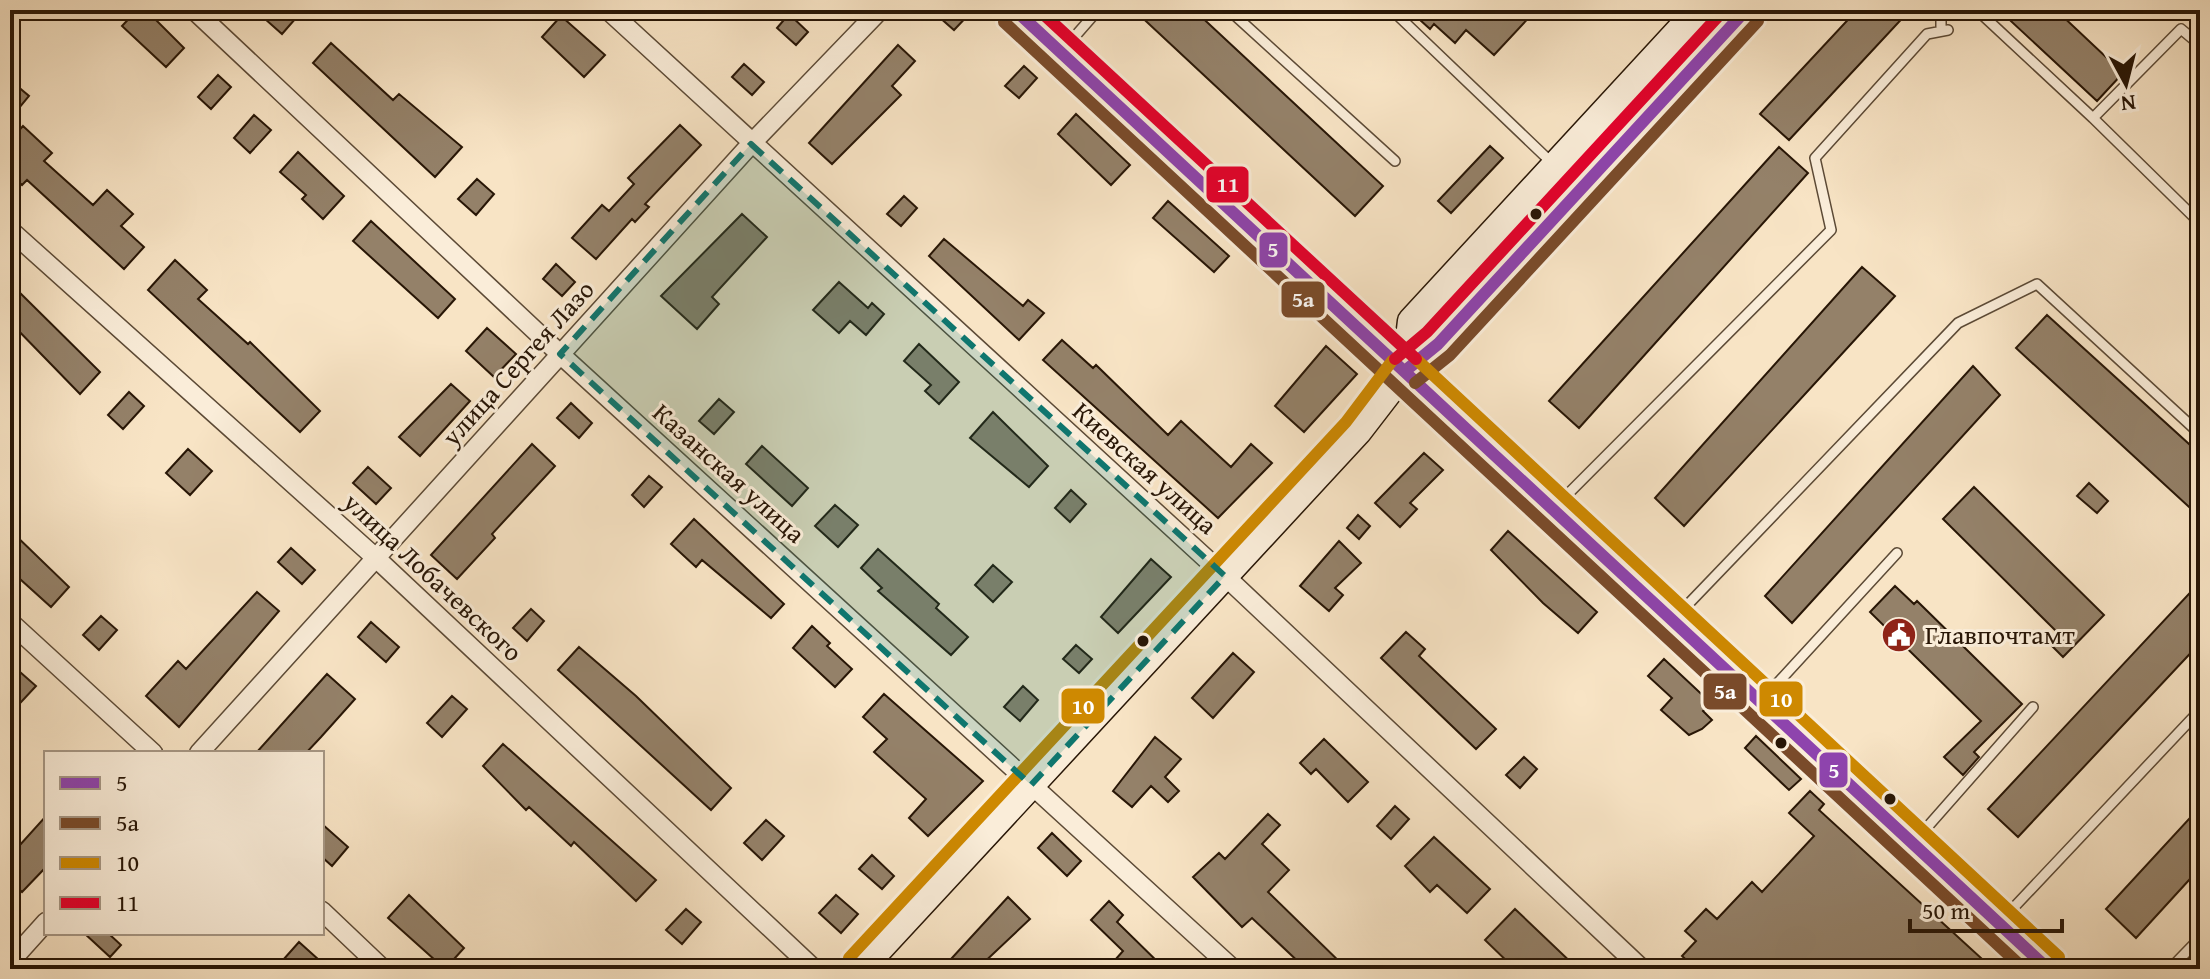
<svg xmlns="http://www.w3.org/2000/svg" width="2210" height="979" font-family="'Gentium Book Plus',serif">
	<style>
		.building { fill: #948169; stroke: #281606; stroke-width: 2 }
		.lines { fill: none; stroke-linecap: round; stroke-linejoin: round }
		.lane-casing { stroke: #5c4a36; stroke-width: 12 }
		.street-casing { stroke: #5c4a36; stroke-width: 21 }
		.secondary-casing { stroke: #281606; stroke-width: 29 }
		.lane { stroke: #faedd9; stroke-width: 9 }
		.street { stroke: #faedd9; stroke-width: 18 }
		.secondary { stroke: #faedd9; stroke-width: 26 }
		.bus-1-casing { stroke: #faedd9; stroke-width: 18 }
		.bus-2-casing { stroke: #faedd9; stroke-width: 18 }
		.bus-3-casing { stroke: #faedd9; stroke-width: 18 }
		.bus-4-casing { stroke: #faedd9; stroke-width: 18 }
		.bus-1 { stroke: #8e44ad; stroke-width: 12 }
		.bus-2 { stroke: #7a4b2a; stroke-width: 12 }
		.bus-3 { stroke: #ce8901; stroke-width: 12 }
		.bus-4 { stroke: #e4002b; stroke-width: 12 }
		.marked { fill: #0f766e; fill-opacity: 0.2; stroke: #0f766e; stroke-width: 6; stroke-dasharray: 16 10; stroke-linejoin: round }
		.bus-dot { fill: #281606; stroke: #faedd9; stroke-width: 3 }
		.labels { text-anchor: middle; stroke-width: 6; stroke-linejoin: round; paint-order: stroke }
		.street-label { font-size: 26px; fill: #281606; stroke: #faedd9 }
		.poi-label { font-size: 26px; fill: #281606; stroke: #faedd9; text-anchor: start }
		.line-badge { stroke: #faedd9; stroke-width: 3 }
		.badge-label { font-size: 22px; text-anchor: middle; font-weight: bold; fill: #fff }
	</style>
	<rect width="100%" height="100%" fill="#f8e4c5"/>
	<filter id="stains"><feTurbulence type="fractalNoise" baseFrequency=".0025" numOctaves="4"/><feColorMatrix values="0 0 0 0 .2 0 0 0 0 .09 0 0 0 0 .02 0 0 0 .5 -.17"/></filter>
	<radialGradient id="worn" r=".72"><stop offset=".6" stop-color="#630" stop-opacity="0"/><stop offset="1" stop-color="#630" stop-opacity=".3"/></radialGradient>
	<path class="building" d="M137,10H146L184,48L166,67L122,26Z
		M273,10H303L282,34L265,19Z
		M931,10H973L954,30Z
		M1134,10H1194L1383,186L1355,216Z
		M1409,10H1536L1494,55L1466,30L1455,43L1434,24L1430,29Z
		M1857,10H1910L1789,140L1760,114Z
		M1999,10H2056L2123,73L2097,101Z
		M789,14L808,32L796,45L777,28Z
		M561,16L605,55L584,77L542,37Z
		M331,43L393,100L399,94L462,147L435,177L313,63Z
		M898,45L915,61L892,86L901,95L832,164L809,143Z
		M744,64L764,82L752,95L732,77Z
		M1024,66L1037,78L1019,98L1005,86Z
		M218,75L231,87L211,109L198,97Z
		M10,80L29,96L10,119Z
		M1076,114L1130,165L1111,185L1058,134Z
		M254,115L271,130L250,153L234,138Z
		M680,125L701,145L645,204L649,207L635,222L632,219L596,259L572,238L602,205L609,211L634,184L628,178Z
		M23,126L52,153L44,161L93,205L107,190L133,214L121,226L144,247L124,269L27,180L22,185L10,174V140Z
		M1490,146L1503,158L1451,213L1438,201Z
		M1779,147L1808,173L1579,428L1549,401Z
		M298,152L344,196L323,219L302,199L306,195L280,172Z
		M477,179L494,194L476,215L458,199Z
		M904,196L917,208L901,226L887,214Z
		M1168,201L1229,256L1214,272L1153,218Z
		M742,214L767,237L712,297L719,304L697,329L661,296Z
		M371,221L455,299L438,318L353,241Z
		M944,239L1023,306L1028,300L1044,313L1019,340L929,256Z
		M175,260L207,290L198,299L248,344L250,342L320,411L300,432L148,290Z
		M556,264L575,282L562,296L543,279Z
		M1862,267L1895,296L1684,526L1655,498Z
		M839,282L868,308L872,303L884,314L866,335L850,321L839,333L813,310Z
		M10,283L100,372L80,394L10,322Z
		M2047,315L2200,454V517L2016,348Z
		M487,328L516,354L494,377L466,351Z
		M1062,340L1093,368L1096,365L1168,435L1181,421L1231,467L1251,444L1272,463L1218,518L1043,360Z
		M919,344L959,382L939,404L925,391L931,385L904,361Z
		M1326,346L1357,374L1304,432L1275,406Z
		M1973,366L2000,395L1792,623L1765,596Z
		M451,384L470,401L420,456L399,437Z
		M129,392L144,406L123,429L108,415Z
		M719,399L734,412L714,434L699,421Z
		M571,403L592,423L579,438L557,418Z
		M993,412L1048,466L1029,487L970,438Z
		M532,444L555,466L492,534L495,538L457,579L431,555Z
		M762,446L808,488L792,506L746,464Z
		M188,449L212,471L190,495L166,473Z
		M1424,453L1443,470L1410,503L1417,509L1400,527L1375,503Z
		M368,467L391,488L376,504L353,483Z
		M649,476L662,487L644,507L632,495Z
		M2089,483L2108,501L2097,513L2077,496Z
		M1974,487L2104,615L2063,657L2048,642L2057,632L1943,519Z
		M1071,490L1086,504L1070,522L1055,508Z
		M835,505L858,525L838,547L815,526Z
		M1358,515L1370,526L1359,539L1347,528Z
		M694,519L784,604L771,618L702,560L696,567L671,544Z
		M10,530L69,587L51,607L10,570Z
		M1508,531L1597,612L1578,633L1543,603L1491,550Z
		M1339,541L1361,563L1335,588L1343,595L1329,611L1300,586Z
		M291,548L315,570L302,584L278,562Z
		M878,549L939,604L936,608L968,637L951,655L878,591L882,588L861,568Z
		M1151,559L1171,577L1118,633L1101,617Z
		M993,565L1012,582L993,602L975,585Z
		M2200,582V643L2018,837L1988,809Z
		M1895,586L1914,604L1917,601L2022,704L1974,752L1979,757L1963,775L1944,757L1981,721L1870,612Z
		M257,592L279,611L179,727L146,696L178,661L186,669Z
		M531,609L544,621L527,641L513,628Z
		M101,616L117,630L99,650L83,635Z
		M371,622L399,647L386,662L358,637Z
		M812,626L830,643L827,646L852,669L835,687L793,648Z
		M1406,632L1425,649L1419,656L1496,729L1476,749L1381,658Z
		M1076,645L1092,659L1079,673L1063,659Z
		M579,647L636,696L731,788L711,810L558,670Z
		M1233,653L1254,672L1213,718L1192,698Z
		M1664,659L1711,703L1703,711L1712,720L1702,729L1689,735L1661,710L1672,698L1648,676Z
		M20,672L36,686L10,714V683Z
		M327,674L355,699L321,737L306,753H256Z
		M1023,686L1038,700L1020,721L1004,707Z
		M884,694L983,781L928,836L909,818L926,799L874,752L887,739L863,717Z
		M452,696L467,709L442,737L427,723Z
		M1756,736L1801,779L1789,790L1745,748Z
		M1155,737L1181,759L1165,777L1179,791L1168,802L1151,786L1132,807L1113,791Z
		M1324,739L1368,782L1348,802L1316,769L1311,774L1300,763Z
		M503,744L656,880L636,901L574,842L571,846L529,807L526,810L483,766Z
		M1524,757L1537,769L1520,788L1506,775Z
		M1810,791L1824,804L1819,810L1993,969H1696L1682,956L1696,941L1685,931L1706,909L1717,919L1752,882L1762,892L1814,836L1789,813Z
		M1395,806L1409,819L1391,839L1377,826Z
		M2200,807V868L2136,938L2106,909Z
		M1268,814L1280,825L1262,844L1289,870L1268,892L1347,969H1306L1252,918L1242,927L1193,877L1219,853L1225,859Z
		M46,816V867L22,892L10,881V856Z
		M766,820L784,836L762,860L744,843Z
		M322,824L348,847L332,866L322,857Z
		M1052,833L1081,861L1067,876L1038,848Z
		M1434,837L1490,889L1467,913L1437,885L1430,892L1405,866Z
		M872,855L894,876L882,889L859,869Z
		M409,895L464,948L445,969L388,918Z
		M836,895L858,914L841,933L819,913Z
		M1008,897L1030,919L977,969H961L951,959Z
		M1109,901L1123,915L1117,922L1165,969H1124L1115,960L1123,951L1091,920Z
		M686,909L701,922L682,944L666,930Z
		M1515,909L1578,969H1515L1485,940Z
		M84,933H108L121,945L110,957Z
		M299,942L329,969H275Z"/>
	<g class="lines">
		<g class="lane-casing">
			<path id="lane" d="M1229,10L1395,161
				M1392,10L1552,163
				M1977,10L2093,118L2181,29L2200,45
				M1941,31V10
				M1063,50L1098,10
				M2093,118L2200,223
				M1553,509L1831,230L1815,158L1927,34L1948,30
				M1673,620L1958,323L2037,284L2200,434
				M1762,700L1897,553
				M1915,841L2033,707
				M2001,921L2200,710
				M2170,969L2200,938"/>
		</g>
		<g class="street-casing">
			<path id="street" d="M194,10L560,354L1233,969
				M608,10L1225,576L1642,969
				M10,230L377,559L814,969
				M10,622L153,753
				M199,753L751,144L880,10
				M322,911L383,969
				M10,962L46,922"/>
		</g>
		<g class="secondary-casing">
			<path id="secondary" d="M1015,10L2048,969
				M1405,371L1438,344L1746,10
				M861,969L1358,432L1405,371L1411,321L1698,10"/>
		</g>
		<use href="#lane" class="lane"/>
		<use href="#street" class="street"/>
		<use href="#secondary" class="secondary"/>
		<g class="bus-1-casing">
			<path id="bus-1" d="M1015,10L2048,969
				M1405,371L1438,344L1746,10"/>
		</g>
		<g class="bus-2-casing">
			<path id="bus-2" d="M1004,22L2024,969
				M1415,383L1450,355L1758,21"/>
		</g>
		<g class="bus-3-casing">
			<path id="bus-3" d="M1416,359L2059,957
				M849,958L1346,422L1392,361"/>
		</g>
		<g class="bus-4-casing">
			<path id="bus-4" d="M1039,10L1416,359
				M1395,359L1427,332L1724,10"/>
		</g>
		<use href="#bus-1" class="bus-1"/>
		<use href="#bus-2" class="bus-2"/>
		<use href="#bus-3" class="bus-3"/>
		<use href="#bus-4" class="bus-4"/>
	</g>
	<path class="marked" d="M751,144L1225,576L1031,785L560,354Z"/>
	<defs>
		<g id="civic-disc" transform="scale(1.8)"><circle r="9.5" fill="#8f2418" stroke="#faedd9"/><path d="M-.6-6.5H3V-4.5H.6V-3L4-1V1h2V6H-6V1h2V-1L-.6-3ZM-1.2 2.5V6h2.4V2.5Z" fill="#fff"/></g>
	</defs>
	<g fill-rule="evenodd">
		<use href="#civic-disc" x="1899" y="635"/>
	</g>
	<g class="bus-dot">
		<circle cx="1536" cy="214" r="7"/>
		<circle cx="1143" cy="641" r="7"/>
		<circle cx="1781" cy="743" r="7"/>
		<circle cx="1890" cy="799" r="7"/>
	</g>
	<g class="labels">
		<g class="street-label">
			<text transform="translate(518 363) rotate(-48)" y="9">улица Сергея Лазо</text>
			<text transform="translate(1145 468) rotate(42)" y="9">Киевская улица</text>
			<text transform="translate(729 473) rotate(42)" y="9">Казанская улица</text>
			<text transform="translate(433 577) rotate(43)" y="9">улица Лобачевского</text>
		</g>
		<g class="poi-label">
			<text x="1925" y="644">Главпочтамт</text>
		</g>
	</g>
	<g class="line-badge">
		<rect x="1205" y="165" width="45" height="39" rx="8" fill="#e4002b"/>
		<rect x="1258" y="231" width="31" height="38" rx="8" fill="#8e44ad"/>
		<rect x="1280" y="280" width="46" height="39" rx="8" fill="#7a4b2a"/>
		<rect x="1702" y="672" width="46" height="39" rx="8" fill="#7a4b2a"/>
		<rect x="1758" y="680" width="46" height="38" rx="8" fill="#ce8901"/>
		<rect x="1060" y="687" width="46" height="38" rx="8" fill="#ce8901"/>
		<rect x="1818" y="751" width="31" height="38" rx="8" fill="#8e44ad"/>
	</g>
	<g class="badge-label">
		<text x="1228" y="192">11</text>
		<text x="1273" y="257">5</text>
		<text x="1303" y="307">5а</text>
		<text x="1725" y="699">5а</text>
		<text x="1781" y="707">10</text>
		<text x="1083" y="714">10</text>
		<text x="1834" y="778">5</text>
	</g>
	<rect width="2210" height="979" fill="none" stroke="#f8e4c5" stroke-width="40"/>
	<rect x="12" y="12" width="2186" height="955" fill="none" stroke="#281606" stroke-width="4"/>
	<rect x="20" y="20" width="2170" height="939" fill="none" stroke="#281606" stroke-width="2"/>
	<rect x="44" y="751" width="280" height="184" fill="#faedd9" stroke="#a69785" stroke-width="2"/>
	<rect x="60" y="777" width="40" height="12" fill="#8e44ad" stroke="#a69785" stroke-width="2"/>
	<text x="116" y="791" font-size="24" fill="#281606">5</text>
	<rect x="60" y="817" width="40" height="12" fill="#7a4b2a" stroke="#a69785" stroke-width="2"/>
	<text x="116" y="831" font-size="24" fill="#281606">5а</text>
	<rect x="60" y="857" width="40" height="12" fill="#ce8901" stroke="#a69785" stroke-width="2"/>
	<text x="116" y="871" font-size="24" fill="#281606">10</text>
	<rect x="60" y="897" width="40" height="12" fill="#e4002b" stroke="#a69785" stroke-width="2"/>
	<text x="116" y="911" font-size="24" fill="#281606">11</text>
	<g transform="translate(2126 84) rotate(173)" stroke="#faedd9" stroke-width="6" paint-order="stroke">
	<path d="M0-6L14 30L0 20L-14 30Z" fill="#281606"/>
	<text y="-12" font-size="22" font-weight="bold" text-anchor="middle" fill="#281606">N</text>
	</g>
	<path d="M1910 919v12h152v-12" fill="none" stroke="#281606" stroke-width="4"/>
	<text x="1922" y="919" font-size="24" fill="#281606" stroke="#faedd9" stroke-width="6" paint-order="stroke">50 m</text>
	<rect width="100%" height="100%" filter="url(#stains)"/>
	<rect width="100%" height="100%" fill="url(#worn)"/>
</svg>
